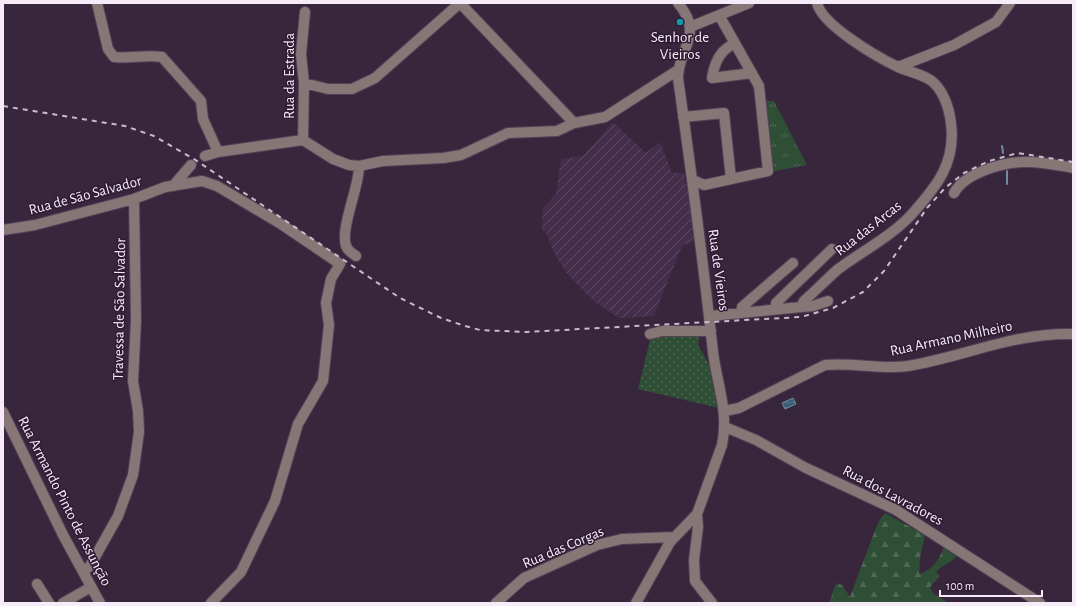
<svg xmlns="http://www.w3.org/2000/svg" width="1076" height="606" font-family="'Alegreya Sans',sans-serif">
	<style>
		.industrial { fill: url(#industrial-furrows) }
		.grass { fill: url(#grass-dots) }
		.forest { fill: url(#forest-firs) }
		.park { fill: url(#park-tufts) }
		.water { fill: url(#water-rules); stroke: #72889e }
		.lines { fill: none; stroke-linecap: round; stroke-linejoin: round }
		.stream { stroke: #72889e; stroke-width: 2 }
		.minor-casing { stroke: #534257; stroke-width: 12 }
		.minor { stroke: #877676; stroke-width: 10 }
		.rail { stroke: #c9bbcc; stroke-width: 2; stroke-dasharray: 5 5; stroke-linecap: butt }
		.culture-dot { fill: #0f9aa8; stroke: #2e1c33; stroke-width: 1.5 }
		.labels { text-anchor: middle; stroke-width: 3; stroke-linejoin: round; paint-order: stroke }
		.poi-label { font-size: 15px; fill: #f7ebfa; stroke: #2e1c33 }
		.street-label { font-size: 15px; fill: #f7ebfa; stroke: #2e1c33 }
	</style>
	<defs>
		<pattern id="industrial-furrows" width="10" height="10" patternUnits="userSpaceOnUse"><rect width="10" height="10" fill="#452e4b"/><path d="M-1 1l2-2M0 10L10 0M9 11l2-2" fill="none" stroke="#614c66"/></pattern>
		<pattern id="grass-dots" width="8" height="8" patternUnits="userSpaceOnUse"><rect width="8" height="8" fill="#2f4e36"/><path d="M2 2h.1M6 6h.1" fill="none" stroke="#4e6854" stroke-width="1.8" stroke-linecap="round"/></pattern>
		<pattern id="forest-firs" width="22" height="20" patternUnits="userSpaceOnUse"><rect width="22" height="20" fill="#2f4e36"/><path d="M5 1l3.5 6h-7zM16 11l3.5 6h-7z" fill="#4e6854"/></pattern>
		<pattern id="park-tufts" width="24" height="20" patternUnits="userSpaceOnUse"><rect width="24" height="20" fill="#2f4e36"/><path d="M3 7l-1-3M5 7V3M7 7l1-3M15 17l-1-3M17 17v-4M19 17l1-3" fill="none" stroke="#4e6854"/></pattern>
		<pattern id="water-rules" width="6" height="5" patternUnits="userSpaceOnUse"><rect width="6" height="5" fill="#395e76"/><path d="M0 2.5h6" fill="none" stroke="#56758a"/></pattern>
	</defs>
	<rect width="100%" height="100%" fill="#38263d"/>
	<path class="industrial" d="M613,122L646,153L660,142L672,173H684L686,186H688L695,240L682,246L654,316L619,318L598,304L586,294L565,271L553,251L546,232L542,231L543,208L556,194L561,159L583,156Z"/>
	<path class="grass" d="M696,333L699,339L698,345L712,370L719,408L638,389L650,340L654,337Z"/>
	<path class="forest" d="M885,513L925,535L920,558L919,574C932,571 939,560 944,547L957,556C951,563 942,565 936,572L939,576C937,581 932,583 930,588L934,594L949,603H829L836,583L842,585L850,597L872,538L879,521Z"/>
	<path class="park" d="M764,101H774L807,165L770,172Z"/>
	<path class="water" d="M793,398L796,404L785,409L782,403Z"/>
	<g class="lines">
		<path class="stream" d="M1002,146L1003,153
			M1007,171V184"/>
		<g class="minor-casing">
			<path id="minor" d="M97,3L108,49L114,57C130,59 146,54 162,57L201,101L203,119L218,152
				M678,3C705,35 678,48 678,78C691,169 703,261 713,352C717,384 729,412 722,445L697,514L698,527L694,560L695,581L712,603
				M690,27L749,3
				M730,46C718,53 714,65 712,78L752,73
				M898,67L954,45L996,22L1010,3
				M304,83L328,89H352L375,78L460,3L574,123
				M683,117L724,113L731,179
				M303,140L304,83L301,54L305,12
				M205,156L218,152L303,140L333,159L349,165L359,166L383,161L443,158L461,155L508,133L557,131L574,123L605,117L678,70
				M693,180L704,185L768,171L759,86L719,15
				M173,186L191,165
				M954,193C965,173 1001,163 1023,162C1040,161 1057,165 1073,168
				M3,230L35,225L134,199L165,187L202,181L217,186L281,224L340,264L331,279L326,303L329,325L323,381L298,424L275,501L241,572L211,603
				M356,256C353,254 349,251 347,248C338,232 360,186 359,166
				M801,307L813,306L828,301
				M776,309V303L832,249
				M741,313L742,307L793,263
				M710,316L801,307L804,301C815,291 826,280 837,270C862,251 891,237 912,214C937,186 956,163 951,123C949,108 945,94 934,83C925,74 908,72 898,67C877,57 822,25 817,3
				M650,334L662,331H711
				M724,411L739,408L825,365C853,362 880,370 908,366C963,357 1016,332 1073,334
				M3,412L63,535L100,603
				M725,427L756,440L806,468L896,510L1040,603
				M83,572L90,566L118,516L133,475L139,432L138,411L133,381L136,320L134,199
				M37,584L49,603
				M63,603L91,587
				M496,603L524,578L597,545L622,539L674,537
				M636,603L670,542L697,514"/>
		</g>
		<use href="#minor" class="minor"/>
		<path class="rail" d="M3,106L125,126L154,136L194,159L400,298L441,318L465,326L480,330L526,332L801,317L833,308L863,292L884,271L927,208L945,188L964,173L989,161L1018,153L1073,162"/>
	</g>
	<circle class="culture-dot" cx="680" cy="22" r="4"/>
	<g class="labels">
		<g class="poi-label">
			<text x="680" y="42">Senhor de<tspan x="680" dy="17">Vieiros</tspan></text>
		</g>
		<g class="street-label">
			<text transform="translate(289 76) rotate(-90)" y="5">Rua da Estrada</text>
			<text transform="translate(85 195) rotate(-15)" y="5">Rua de São Salvador</text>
			<text transform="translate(868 228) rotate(-38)" y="5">Rua das Arcas</text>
			<text transform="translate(719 270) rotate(82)" y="5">Rua de Vieiros</text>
			<text transform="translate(119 309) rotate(-89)" y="5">Travessa de São Salvador</text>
			<text transform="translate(951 338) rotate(-12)" y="5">Rua Armano Milheiro</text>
			<text transform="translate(893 495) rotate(28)" y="5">Rua dos Lavradores</text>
			<text transform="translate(65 501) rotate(63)" y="5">Rua Armando Pinto de Assunção</text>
			<text transform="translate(563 547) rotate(-23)" y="5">Rua das Corgas</text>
		</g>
	</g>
	<rect width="1076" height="606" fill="none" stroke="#f7ebfa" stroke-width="8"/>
	<path d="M940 590v6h102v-6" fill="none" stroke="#f7ebfa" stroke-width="2"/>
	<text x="946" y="590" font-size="12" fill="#f7ebfa" stroke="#2e1c33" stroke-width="3" paint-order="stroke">100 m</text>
</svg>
